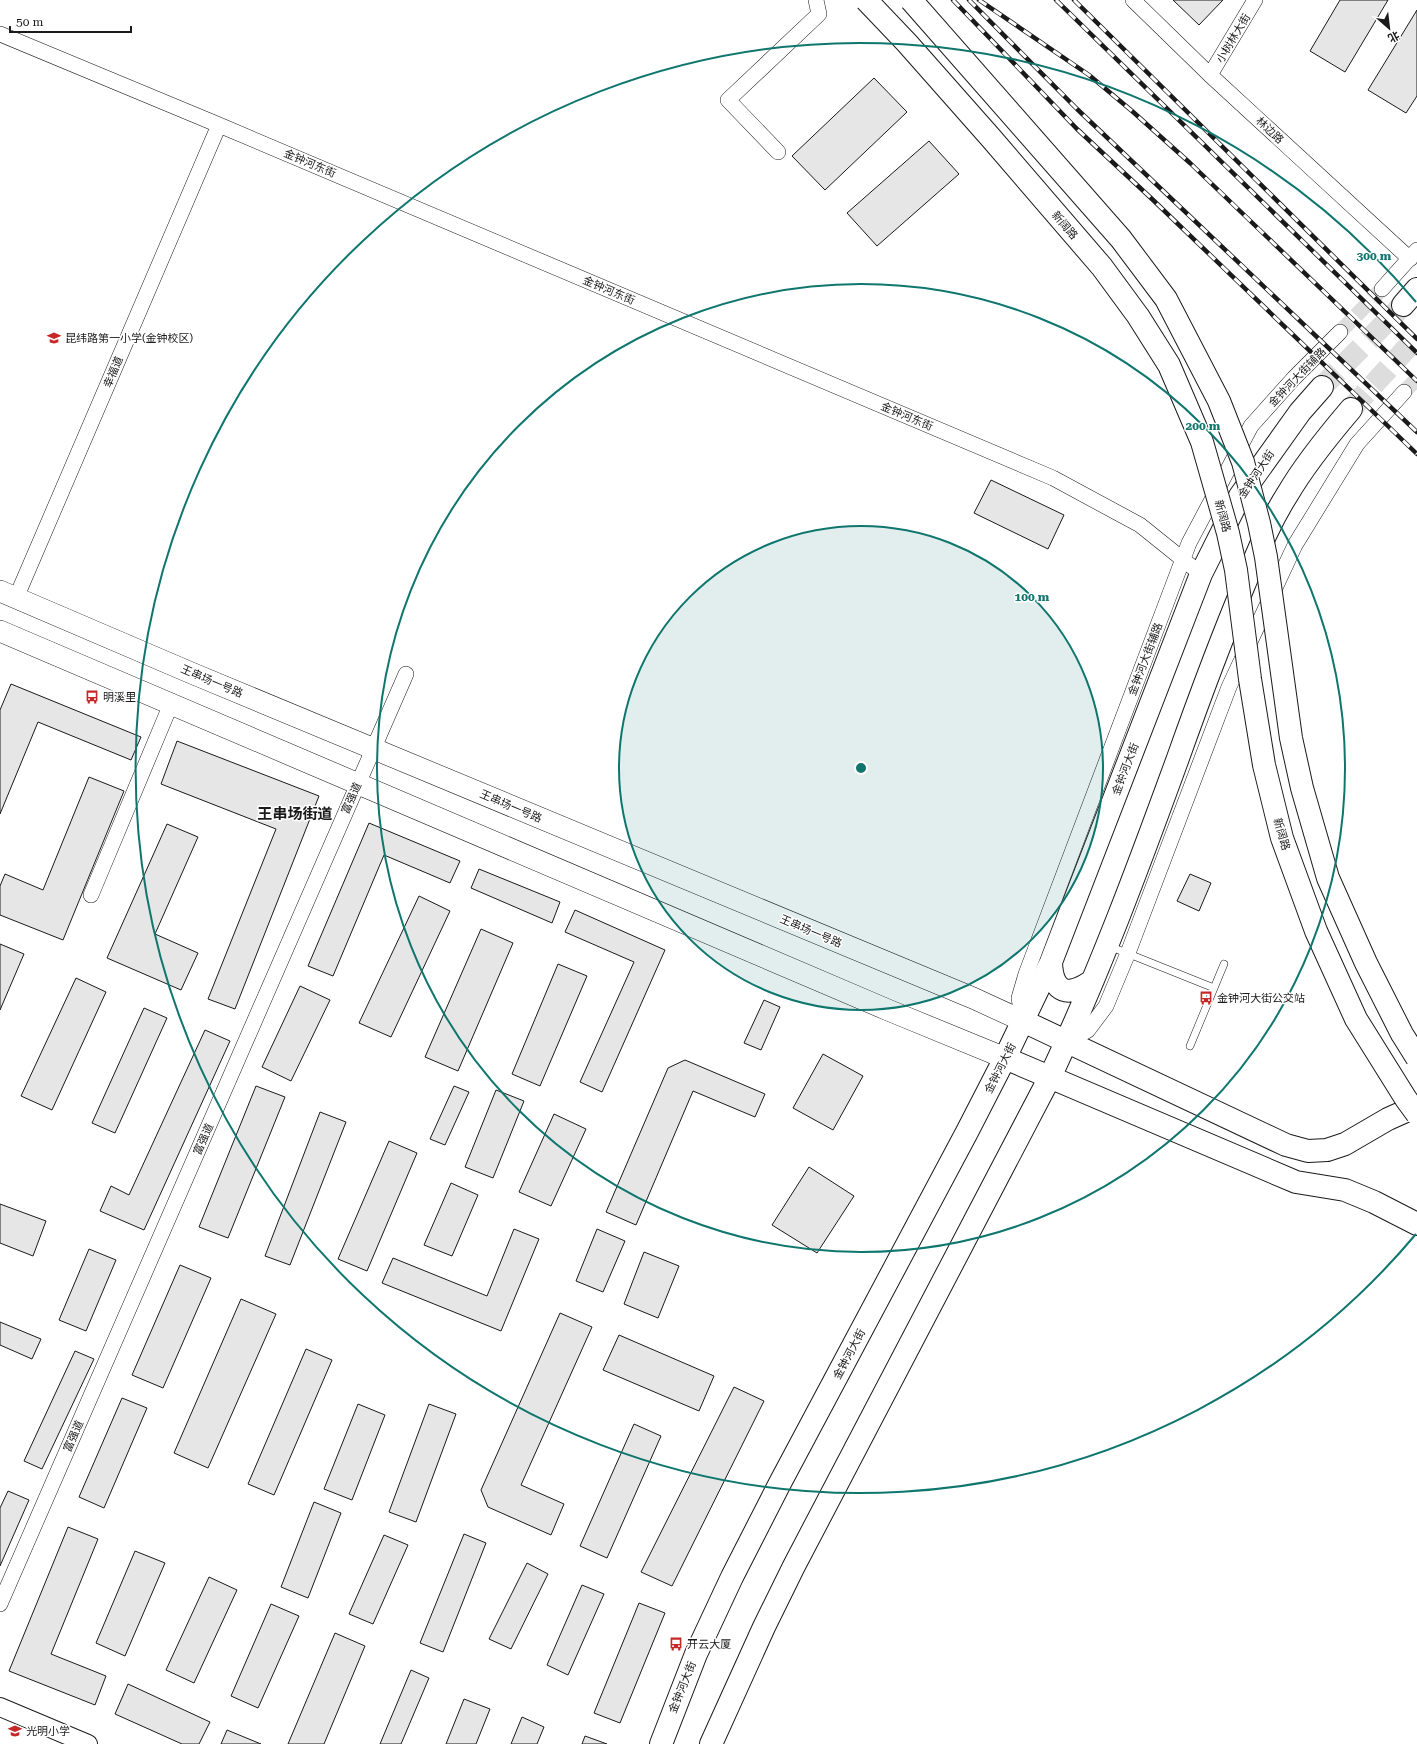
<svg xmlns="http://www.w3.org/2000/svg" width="1417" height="1744" font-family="'Roboto Serif','Noto Sans SC',serif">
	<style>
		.building { fill: #e6e6e6; stroke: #1a1a1a }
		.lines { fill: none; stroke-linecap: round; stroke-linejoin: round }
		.minor-tunnel { stroke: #ddd; stroke-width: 15; stroke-dasharray: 15 8; stroke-linecap: butt }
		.primary-tunnel { stroke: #ddd; stroke-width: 22; stroke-dasharray: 22 11; stroke-linecap: butt }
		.service-casing { stroke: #1a1a1a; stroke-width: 8 }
		.minor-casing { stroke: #1a1a1a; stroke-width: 16 }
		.tertiary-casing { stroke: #1a1a1a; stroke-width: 20 }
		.secondary-casing { stroke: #1a1a1a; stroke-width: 22 }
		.primary-casing { stroke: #1a1a1a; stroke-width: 24 }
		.service { stroke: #fff; stroke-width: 7 }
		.minor { stroke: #fff; stroke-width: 15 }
		.tertiary { stroke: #fff; stroke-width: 18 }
		.secondary { stroke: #fff; stroke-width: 21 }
		.primary { stroke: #fff; stroke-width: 22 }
		.rail-casing { stroke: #1a1a1a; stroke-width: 4.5 }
		.rail { stroke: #fff; stroke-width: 3; stroke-dasharray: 9; stroke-linecap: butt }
		.trunk-bridge-casing { stroke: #1a1a1a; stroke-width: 24; stroke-linecap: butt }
		.trunk-bridge { stroke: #fff; stroke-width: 22 }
		.ring { fill: none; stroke: #0f766e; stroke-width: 2 }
		.labels { text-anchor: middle; stroke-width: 3; stroke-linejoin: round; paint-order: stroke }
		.street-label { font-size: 11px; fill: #1a1a1a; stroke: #fff }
		.poi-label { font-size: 11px; fill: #1a1a1a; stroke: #fff; text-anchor: start }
		.district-label { font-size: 15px; font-weight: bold; fill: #1a1a1a; stroke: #fff }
		.centre { fill: #0f766e; stroke: #fff; stroke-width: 2 }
		.ring-label { font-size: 12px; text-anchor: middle; font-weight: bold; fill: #0f766e; stroke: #fff; stroke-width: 3; stroke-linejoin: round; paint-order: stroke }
	</style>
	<rect width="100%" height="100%" fill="#fff"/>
	<path class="building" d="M1173,0H1223L1199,25Z
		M1340,0H1388L1345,72L1310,51Z
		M1417,10V96L1406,113L1368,90Z
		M874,78L907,112L825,190L792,156Z
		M929,141L959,174L877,246L847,213Z
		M991,480L1064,515L1048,549L974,513Z
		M11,684L141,737L131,760L38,722L0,814V710Z
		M177,741L319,796L235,1009L208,999L276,829L161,784Z
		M89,777L124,791L63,940L0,915V886L5,874L43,890Z
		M369,823L460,861L450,883L384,855L333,976L308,966Z
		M167,824L198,837L155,934L198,953L181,990L107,958Z
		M479,869L560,902L552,923L471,888Z
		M1190,874L1211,883L1199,911L1177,901Z
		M419,896L450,911L391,1037L359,1023Z
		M575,910L665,950L602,1092L580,1082L634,962L565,932Z
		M481,929L513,943L458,1071L425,1057Z
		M0,944L24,954L0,1010Z
		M558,964L587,976L540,1086L512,1074Z
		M76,978L106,992L52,1110L21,1096Z
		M300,986L330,1000L291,1081L262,1067Z
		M764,1000L780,1007L761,1050L744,1043Z
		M144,1008L167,1018L115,1133L92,1123Z
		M205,1030L230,1041L144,1230L100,1211L111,1186L129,1195Z
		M823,1054L863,1076L833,1130L793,1108Z
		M685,1060L765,1094L755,1117L693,1091L636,1225L606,1212L668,1068Z
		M256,1086L285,1097L228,1238L199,1227Z
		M454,1086L469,1092L445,1145L430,1139Z
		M496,1090L524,1101L493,1178L465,1167Z
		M320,1112L346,1122L290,1265L265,1256Z
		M554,1114L586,1129L551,1206L519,1192Z
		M389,1141L417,1153L367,1271L338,1259Z
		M809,1167L854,1196L817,1253L772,1225Z
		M451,1183L478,1195L452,1256L424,1245Z
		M0,1204L46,1221L33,1256L0,1243Z
		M514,1229L539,1239L501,1331L382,1283L393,1258L487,1296Z
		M597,1229L625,1241L603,1292L576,1281Z
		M89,1249L116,1260L86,1331L59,1320Z
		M644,1252L679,1266L658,1318L624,1304Z
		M180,1265L211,1278L163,1388L132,1375Z
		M241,1299L276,1314L208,1468L174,1453Z
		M560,1313L592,1327L521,1485L564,1504L551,1535L488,1507L481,1490Z
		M0,1322L41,1339L32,1359L0,1345Z
		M619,1335L714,1376L699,1411L603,1370Z
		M306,1349L332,1360L274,1495L248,1484Z
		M75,1351L94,1359L42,1469L24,1461Z
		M734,1387L764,1401L672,1586L641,1572Z
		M122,1398L147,1408L104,1508L79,1497Z
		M358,1404L385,1415L352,1500L324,1489Z
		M429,1404L456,1414L416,1522L389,1512Z
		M634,1424L661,1436L607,1558L580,1546Z
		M8,1491L29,1500L0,1566V1508Z
		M314,1502L341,1513L308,1598L281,1587Z
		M68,1527L98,1539L51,1654L106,1676L95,1705L9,1671Z
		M464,1534L486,1543L443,1652L420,1643Z
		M384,1535L408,1545L373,1624L349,1614Z
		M135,1551L165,1563L125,1656L96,1643Z
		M527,1563L548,1574L511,1649L489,1639Z
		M209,1577L237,1590L194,1683L166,1670Z
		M582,1585L604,1594L568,1675L547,1665Z
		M639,1603L665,1613L620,1723L594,1713Z
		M271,1604L299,1616L258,1708L231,1696Z
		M335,1633L365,1646L324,1744H288Z
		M411,1670L429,1678L401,1744H380Z
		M128,1684L210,1722L199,1744H182L115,1714Z
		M464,1699L490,1709L476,1744H446Z
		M522,1717L544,1727L537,1744H511Z
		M227,1730L261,1744H221Z
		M585,1736L607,1744H582Z"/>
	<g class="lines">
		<path class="minor-tunnel" d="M1340,332L1382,289
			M1404,392L1417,379"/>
		<path class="primary-tunnel" d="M1322,387L1403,305
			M1351,409L1417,337"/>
		<g class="service-casing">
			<path id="service" d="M1109,946L1214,988
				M1190,1046L1224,964"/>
		</g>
		<g class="minor-casing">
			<path id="minor" d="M1133,0L1210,75L1410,259
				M0,34L219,125L1053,478L1140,525L1201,574
				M1210,75L1255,0
				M778,152L728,100L819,14L816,0
				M1382,289L1417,250
				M16,598L219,125
				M91,895L171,704
				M1023,1021L1019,998L1026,974L1189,543L1251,426L1294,378L1340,332
				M1066,1043L1088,1030L1106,1006L1128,953L1229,687L1295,545L1357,444L1404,392
				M0,1604L406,674"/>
		</g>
		<g class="tertiary-casing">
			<path id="tertiary" d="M0,1707L88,1744"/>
		</g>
		<g class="secondary-casing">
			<path id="secondary" d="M0,591L189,672L973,998L1023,1021
				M0,631L888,1010L1005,1058"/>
		</g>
		<g class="primary-casing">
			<path id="primary" d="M1403,305L1417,289
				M1051,962C1052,994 1069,998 1093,980
				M1023,1021L1286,1145L1308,1151L1327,1150L1345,1144L1388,1119L1417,1106
				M1005,1058L1296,1182L1345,1190L1374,1202L1417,1224
				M661,1744L696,1654L732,1577L780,1483L967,1132L1005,1058L1051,962L1201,574L1240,496L1300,412L1322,387
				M711,1744L764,1627L794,1566L1050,1077C1099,973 1139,865 1178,758C1199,699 1220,642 1244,585C1257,554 1269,523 1287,495C1305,464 1328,436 1351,409"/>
		</g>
		<use href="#service" class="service"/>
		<use href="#minor" class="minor"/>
		<use href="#tertiary" class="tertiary"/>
		<use href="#secondary" class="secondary"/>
		<use href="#primary" class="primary"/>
		<g class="rail-casing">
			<path id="rail" d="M953,0L1077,129L1152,199L1417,454
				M969,0L1077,109L1417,432
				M979,0L1089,75L1132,111L1190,163L1417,381
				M1056,0L1417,353
				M1074,0L1417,339"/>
		</g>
		<use href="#rail" class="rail"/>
		<g class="trunk-bridge-casing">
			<path id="trunk-bridge" d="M866,0L907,43L991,138L1102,267L1138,316L1169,365L1202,442L1228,533L1236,570L1250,679L1264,765L1282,838L1316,931L1356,1019L1406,1099L1417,1114
				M911,0L1121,239L1166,299L1219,401L1243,462L1259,523L1266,557L1291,738L1302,788L1328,878L1366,963L1402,1034L1417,1058"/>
		</g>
		<use href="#trunk-bridge" class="trunk-bridge"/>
	</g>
	<circle cx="861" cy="768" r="242" fill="#0f766e" fill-opacity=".12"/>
	<g class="ring">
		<circle cx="861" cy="768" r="242"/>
		<circle cx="861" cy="768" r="484"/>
		<path d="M1416 1234A725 725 0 1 1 1416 302"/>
	</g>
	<defs>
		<g id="school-bare" transform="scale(1.08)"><path d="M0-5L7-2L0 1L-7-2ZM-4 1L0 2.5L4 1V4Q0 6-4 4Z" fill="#c62828" stroke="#fff" stroke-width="2.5" paint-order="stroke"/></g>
		<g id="bus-bare" transform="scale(1.08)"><path d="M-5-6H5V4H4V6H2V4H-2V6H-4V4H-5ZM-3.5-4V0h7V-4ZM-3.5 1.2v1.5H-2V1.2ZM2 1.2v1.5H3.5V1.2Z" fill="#c62828" stroke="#fff" stroke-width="2.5" paint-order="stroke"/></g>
	</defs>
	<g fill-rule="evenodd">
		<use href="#school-bare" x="54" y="338"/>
		<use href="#bus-bare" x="92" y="697"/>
		<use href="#bus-bare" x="1206" y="998"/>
		<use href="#bus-bare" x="676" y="1644"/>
		<use href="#school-bare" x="15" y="1731"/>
	</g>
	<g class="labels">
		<g class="street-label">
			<text transform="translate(1233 38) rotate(-59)" y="4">小树林大街</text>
			<text transform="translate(1270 130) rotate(43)" y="4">林边路</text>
			<text transform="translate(310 163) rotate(23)" y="4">金钟河东街</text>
			<text transform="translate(1065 225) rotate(49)" y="4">新阔路</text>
			<text transform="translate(609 290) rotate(23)" y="4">金钟河东街</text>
			<text transform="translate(113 372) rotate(-67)" y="4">幸福道</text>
			<text transform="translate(1297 377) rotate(-46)" y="4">金钟河大街辅路</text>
			<text transform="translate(907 416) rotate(23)" y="4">金钟河东街</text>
			<text transform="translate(1256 474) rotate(-56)" y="4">金钟河大街</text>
			<text transform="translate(1223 516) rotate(75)" y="4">新阔路</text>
			<text transform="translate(1145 659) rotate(-69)" y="4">金钟河大街辅路</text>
			<text transform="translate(212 681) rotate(23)" y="4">王串场一号路</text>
			<text transform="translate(1125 769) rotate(-69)" y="4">金钟河大街</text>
			<text transform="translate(351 798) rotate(-66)" y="4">富强道</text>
			<text transform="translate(511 806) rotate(23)" y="4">王串场一号路</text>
			<text transform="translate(1282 834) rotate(74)" y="4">新阔路</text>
			<text transform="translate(811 931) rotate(23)" y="4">王串场一号路</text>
			<text transform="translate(1000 1068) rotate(-63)" y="4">金钟河大街</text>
			<text transform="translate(203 1139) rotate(-66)" y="4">富强道</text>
			<text transform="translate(849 1354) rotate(-62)" y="4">金钟河大街</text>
			<text transform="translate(73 1436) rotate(-66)" y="4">富强道</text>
			<text transform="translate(682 1687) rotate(-68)" y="4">金钟河大街</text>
		</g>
		<g class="poi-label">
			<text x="65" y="342">昆纬路第一小学(金钟校区)</text>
			<text x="103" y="701">明溪里</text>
			<text x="1217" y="1002">金钟河大街公交站</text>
			<text x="687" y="1648">开云大厦</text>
			<text x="26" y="1735">光明小学</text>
		</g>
		<g class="district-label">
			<text x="295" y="819">王串场街道</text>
		</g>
	</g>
	<circle cx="861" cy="768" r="6" class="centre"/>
	<g class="ring-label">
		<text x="1374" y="260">300 m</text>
		<text x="1203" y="430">200 m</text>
		<text x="1032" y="601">100 m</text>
	</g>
	<g transform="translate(1389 28) rotate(152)" stroke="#ffffff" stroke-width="3" paint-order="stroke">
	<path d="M0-3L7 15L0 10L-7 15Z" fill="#1a1a1a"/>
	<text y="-6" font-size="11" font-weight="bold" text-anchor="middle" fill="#1a1a1a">北</text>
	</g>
	<path d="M10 26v6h121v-6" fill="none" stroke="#1a1a1a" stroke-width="2"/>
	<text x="16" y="26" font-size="12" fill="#1a1a1a" stroke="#ffffff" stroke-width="3" paint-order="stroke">50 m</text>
</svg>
